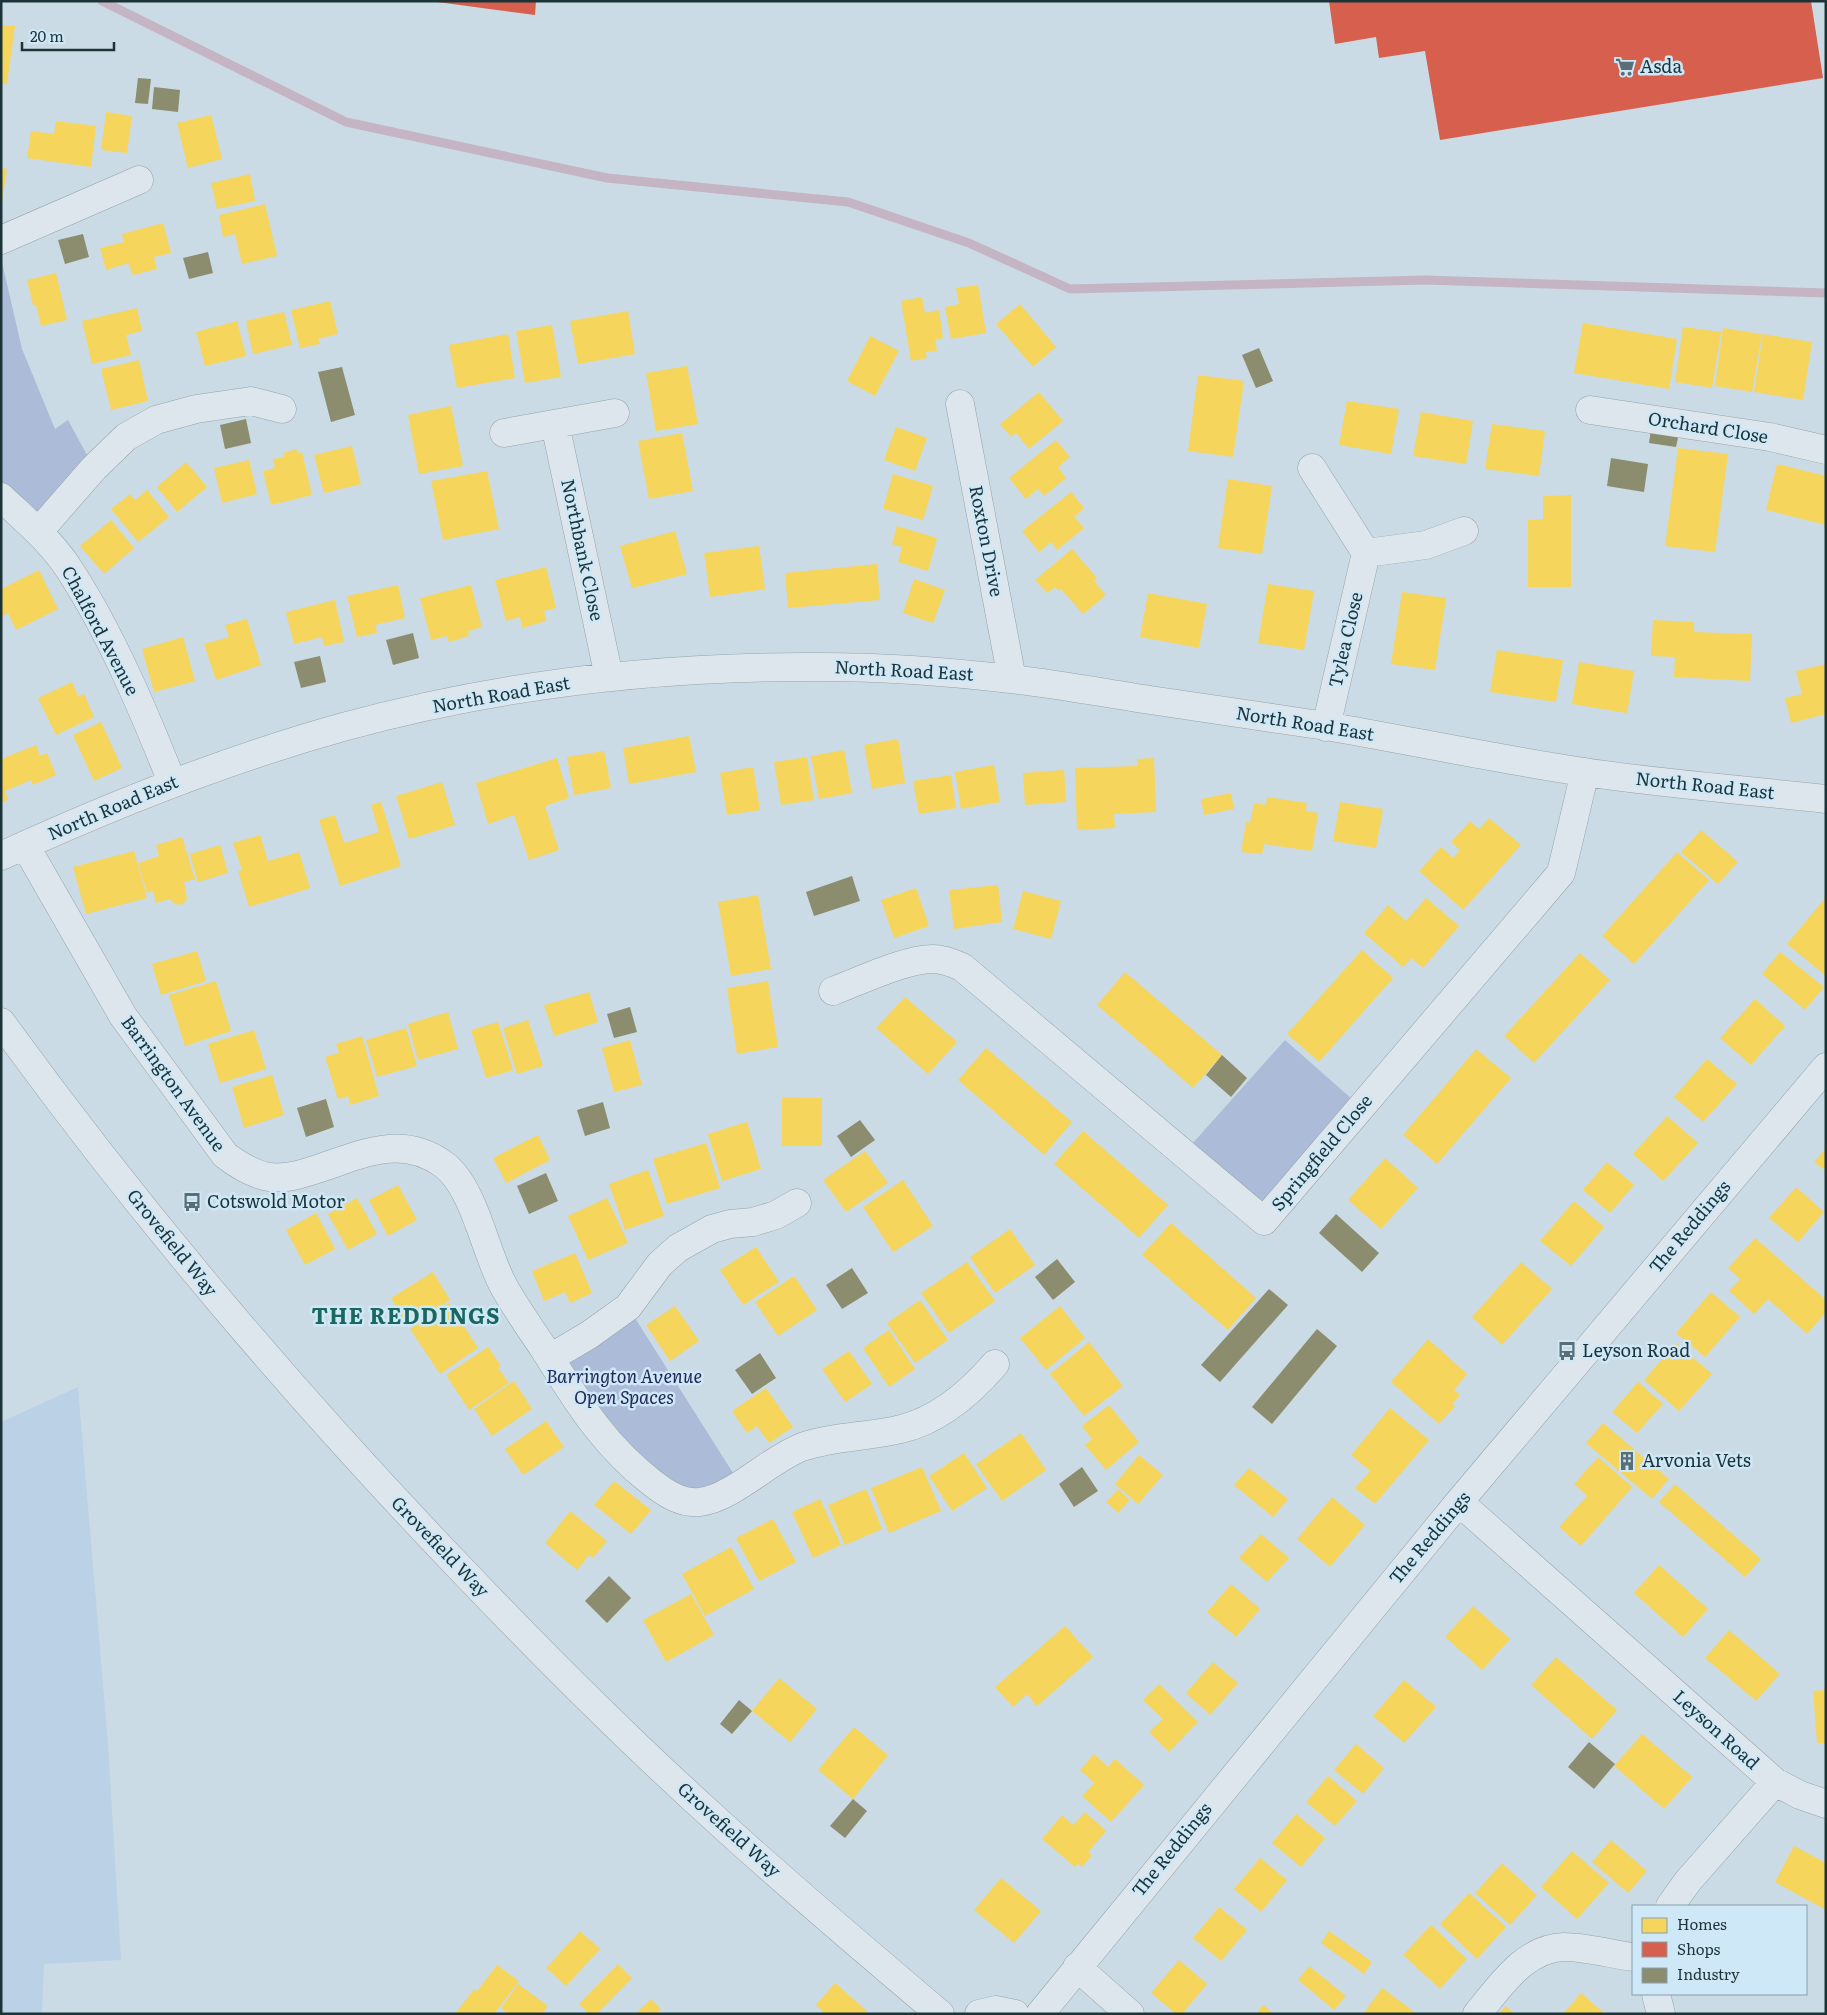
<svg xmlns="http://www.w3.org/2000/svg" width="1827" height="2015" font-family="Literata,serif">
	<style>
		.farmland { fill: #bad1e6 }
		.green { fill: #acbbd8 }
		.homes { fill: #f6d55c }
		.shops { fill: #d6604d }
		.industry { fill: #8c8c6e }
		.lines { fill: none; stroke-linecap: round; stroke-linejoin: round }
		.stream { stroke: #c4b4c4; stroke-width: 9 }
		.minor-casing { stroke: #94a3aa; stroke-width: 29 }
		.minor { stroke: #dde6ec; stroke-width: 28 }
		.labels { text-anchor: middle; stroke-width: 5; stroke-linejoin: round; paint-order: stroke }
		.poi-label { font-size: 18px; fill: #1c3438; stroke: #cfe8f7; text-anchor: start }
		.street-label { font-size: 18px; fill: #1c3438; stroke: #cfe8f7 }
		.park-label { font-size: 18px; font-style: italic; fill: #212656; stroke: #cfe8f7 }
		.district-label { font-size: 22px; font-weight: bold; letter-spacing: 1px; fill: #19675d; stroke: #cfe8f7 }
	</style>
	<rect width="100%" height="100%" fill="#cadbe5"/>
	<path class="farmland" d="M78,1387L108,1744L121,1960L44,1964L42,2014H1V1422Z"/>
	<path class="green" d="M1,258L22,349L55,429L68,420L94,468L39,531L1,497Z
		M1285,1040L1361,1107L1264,1221L1184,1153Z
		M628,1307L740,1484L674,1498L550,1358Z"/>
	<path class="homes" d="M1,25L15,26L7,84L1,83Z
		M106,112L132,116L127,153L101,150Z
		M211,115L222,159L188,168L177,123Z
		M56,121L96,126L91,167L27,158L31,131L54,134Z
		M1,168L7,169L2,202H1Z
		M250,174L255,201L217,209L211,183Z
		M265,204L277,256L242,264L235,234L223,237L219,215Z
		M163,223L171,253L154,257L157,269L132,275L129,263L106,270L100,248L124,242L122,234Z
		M56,273L67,320L41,326L36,305H33L27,280Z
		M978,285L986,333L951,339L945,307L959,304L956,288Z
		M922,297L925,313L939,310L943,338L935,340L937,351L926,352L927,358L911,361L901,301Z
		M330,301L338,334L318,339L320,344L300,348L291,310Z
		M1020,304L1056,347L1033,367L996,324Z
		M137,308L142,331L126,335L131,355L92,364L82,321Z
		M628,311L635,354L578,364L570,321Z
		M284,312L292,345L253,354L246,321Z
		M237,321L246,356L205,366L196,332Z
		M1583,323L1677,339L1669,389L1574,373Z
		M552,325L561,377L525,383L516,331Z
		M1683,327L1721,332L1712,388L1675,382Z
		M1723,328L1762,334L1752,392L1715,386Z
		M508,334L515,378L457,388L449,345Z
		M1763,334L1812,342L1803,400L1754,392Z
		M870,336L899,351L875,396L847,381Z
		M139,360L148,401L111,410L101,369Z
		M687,366L698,424L656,431L646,373Z
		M1198,375L1244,381L1233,457L1188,451Z
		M1039,392L1063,421L1029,449L1016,433L1011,437L1000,424Z
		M1347,401L1399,409L1391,454L1339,445Z
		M451,406L463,466L419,474L408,415Z
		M1421,412L1473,421L1466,464L1413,456Z
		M1492,424L1545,431L1539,476L1485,469Z
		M896,427L927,438L915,471L884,460Z
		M682,433L693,491L649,499L638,441Z
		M1056,440L1070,457L1058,467L1066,478L1044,496L1038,489L1026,499L1009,478Z
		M352,446L361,484L324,493L314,455Z
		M1678,448L1728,454L1715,552L1665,546Z
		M297,449L298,453L302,452L312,495L271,505L263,471L275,468L273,459L284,457L283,453Z
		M249,460L257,494L222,503L214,468Z
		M186,462L207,487L177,512L157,487Z
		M1777,464L1826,476V525L1766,510Z
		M487,471L499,529L443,540L431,481Z
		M893,474L933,486L923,520L883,509Z
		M1228,479L1272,486L1262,554L1218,548Z
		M147,490L169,517L138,542L111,509L130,494L135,500Z
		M1071,492L1084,508L1074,517L1084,528L1057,550L1051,542L1039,552L1022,531Z
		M1571,495V587H1528V520L1543,519V496Z
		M111,520L134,548L104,574L80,546Z
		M897,526L937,538L928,571L898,562L902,547L892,544Z
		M675,531L687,574L632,588L620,546Z
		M759,546L765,589L710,597L704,553Z
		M1072,549L1097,578L1094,581L1106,595L1083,614L1061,589L1059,591L1055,587L1047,593L1035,580Z
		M877,564L880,600L788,608L785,573Z
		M546,567L556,608L544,611L546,621L522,628L520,617L506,621L495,580Z
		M39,570L58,609L16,630L8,613L1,617V589Z
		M914,579L945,590L933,623L903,613Z
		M1268,584L1314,591L1304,650L1258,643Z
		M398,585L405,618L375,625L377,633L357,637L347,596Z
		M471,585L482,627L468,631L469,636L449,642L447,636L431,640L420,598Z
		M1402,592L1446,598L1435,670L1391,664Z
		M1148,593L1207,604L1199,648L1140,637Z
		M335,600L344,642L324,646L322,637L294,644L286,612Z
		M247,619L261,665L216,680L204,644L229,637L225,625Z
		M1653,620L1694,622V632L1752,634L1750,681L1674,677L1675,657L1651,656Z
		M183,637L195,681L154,692L142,649Z
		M1497,650L1563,660L1556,702L1490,692Z
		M1579,662L1634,671L1627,713L1572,704Z
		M1826,664V714L1791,723L1785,698L1802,694L1796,671Z
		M72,682L78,696L84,694L94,717L56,735L38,698Z
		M101,722L122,768L94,781L73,735Z
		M689,736L696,772L629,784L623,748Z
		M898,739L905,783L872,789L864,745Z
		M36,745L40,756L47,753L56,775L33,785L31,780L5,791L8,800L1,803V759Z
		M844,750L852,793L819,799L811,756Z
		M604,751L611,788L574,795L567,757Z
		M807,757L814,800L781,805L774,762Z
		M557,758L569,798L545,806L559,850L529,860L514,815L488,824L476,783Z
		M1154,758L1156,812L1114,814L1115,828L1077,830L1075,768L1138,766L1137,759Z
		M994,765L1000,802L961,809L955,772Z
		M753,767L760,810L727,815L720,773Z
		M1064,770L1066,802L1025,805L1023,773Z
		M951,775L956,808L919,814L913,781Z
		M442,782L455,825L409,839L396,796Z
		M1231,793L1234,809L1204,815L1201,799Z
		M1267,797L1307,803L1306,811L1318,813L1312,851L1264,844L1262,854L1241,852L1246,822L1250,823L1254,803L1266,805Z
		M381,802L401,866L340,886L319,820L335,815L344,843L379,832L371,805Z
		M1340,802L1383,809L1376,848L1333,841Z
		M1489,818L1521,845L1463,910L1419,871L1441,847L1453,858L1460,850L1451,842L1470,821L1479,829Z
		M1701,830L1738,862L1718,884L1681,852Z
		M260,835L268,861L299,852L310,888L249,907L238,871L242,870L233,843Z
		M182,837L195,879L184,882L187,899L184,903L179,905L173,903L170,899L156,903L153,891L147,893L138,863L159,856L156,845Z
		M220,845L228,873L198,882L190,854Z
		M134,851L147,898L86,914L73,867Z
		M1677,852L1709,880L1634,964L1602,936Z
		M998,885L1002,922L954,929L949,890Z
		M916,888L929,926L894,938L881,900Z
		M1023,891L1061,901L1051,939L1013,929Z
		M758,895L771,969L731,976L718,902Z
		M1826,897V976L1787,944Z
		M1426,898L1459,926L1423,968L1411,958L1403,967L1364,933L1388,905L1406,921Z
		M1362,950L1393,978L1319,1062L1287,1034Z
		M197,951L206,981L161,995L152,964Z
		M1780,952L1824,987L1805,1010L1762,974Z
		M1580,953L1610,980L1534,1063L1504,1036Z
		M1125,972L1222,1055L1193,1088L1097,1005Z
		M216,981L231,1031L185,1046L169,995Z
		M768,981L778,1047L737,1054L727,988Z
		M589,992L598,1022L554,1036L544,1005Z
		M905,997L957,1042L928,1074L876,1028Z
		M1755,999L1785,1026L1751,1065L1720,1038Z
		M448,1012L458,1049L418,1060L408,1024Z
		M528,1020L543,1066L517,1074L503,1028Z
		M498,1022L513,1070L486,1078L471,1030Z
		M406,1028L417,1066L377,1077L366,1040Z
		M254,1030L266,1069L220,1083L208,1044Z
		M362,1036L379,1096L350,1105L348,1096L338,1099L325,1057L339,1053L336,1044Z
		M630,1040L642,1085L614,1092L602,1048Z
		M986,1048L1072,1122L1044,1155L958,1080Z
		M1476,1049L1511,1078L1437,1164L1403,1135Z
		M1707,1059L1737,1084L1703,1122L1674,1097Z
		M272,1075L284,1115L244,1128L232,1087Z
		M782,1097L822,1098V1146H782Z
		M1667,1116L1698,1143L1663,1181L1633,1154Z
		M747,1122L761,1169L722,1181L708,1134Z
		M1083,1131L1168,1205L1139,1238L1054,1164Z
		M538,1135L550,1160L506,1183L493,1158Z
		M706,1143L720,1188L667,1204L653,1159Z
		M1826,1148V1171L1814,1162Z
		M865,1151L888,1183L846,1212L823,1180Z
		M1385,1158L1418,1188L1381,1229L1348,1200Z
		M1607,1162L1634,1185L1610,1213L1583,1190Z
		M648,1170L664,1216L625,1230L609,1184Z
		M903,1180L933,1226L893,1252L863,1207Z
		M398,1185L417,1220L388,1236L369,1200Z
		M1796,1187L1824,1212L1798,1242L1769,1218Z
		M357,1198L377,1234L348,1250L328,1214Z
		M607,1198L628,1243L588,1260L568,1216Z
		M1574,1201L1604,1227L1571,1266L1540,1241Z
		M316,1213L335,1249L305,1265L286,1230Z
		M1171,1223L1256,1298L1228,1330L1142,1255Z
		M1010,1229L1035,1265L995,1293L970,1257Z
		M1755,1238L1826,1300V1312L1807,1334L1768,1299L1754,1314L1729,1291L1740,1279L1728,1268Z
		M756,1247L779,1282L743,1305L720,1270Z
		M575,1253L592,1293L570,1303L565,1292L544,1301L532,1271Z
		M967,1262L995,1301L949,1333L921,1293Z
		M1521,1262L1552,1289L1502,1345L1472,1317Z
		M433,1272L450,1300L408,1326L391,1298Z
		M794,1276L817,1310L778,1336L755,1302Z
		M1711,1292L1740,1317L1705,1357L1676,1333Z
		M920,1300L948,1340L915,1363L887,1323Z
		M449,1303L478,1348L440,1374L410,1329Z
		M675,1306L699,1341L670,1361L646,1325Z
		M1060,1306L1085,1338L1046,1370L1020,1338Z
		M889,1330L915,1369L889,1387L863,1348Z
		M1428,1339L1467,1374L1454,1390L1460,1395L1452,1404L1455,1406L1439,1424L1391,1382Z
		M1089,1342L1123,1386L1084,1416L1050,1374Z
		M1676,1343L1712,1374L1679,1411L1644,1380Z
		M488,1347L501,1366L498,1368L509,1383L469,1410L446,1375Z
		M849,1351L872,1384L845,1402L822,1369Z
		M514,1381L532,1409L492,1436L474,1409Z
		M1638,1382L1663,1404L1637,1433L1612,1412Z
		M766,1388L793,1427L769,1443L757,1426L747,1433L732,1411Z
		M1109,1405L1139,1442L1106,1470L1085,1445L1092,1439L1082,1426Z
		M1390,1408L1429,1440L1375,1504L1355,1488L1370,1471L1351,1455Z
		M546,1421L564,1447L523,1475L505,1449Z
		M1603,1423L1669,1479L1652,1499L1586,1443Z
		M1021,1433L1046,1470L1002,1501L976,1464Z
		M964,1453L987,1488L952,1511L929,1476Z
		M1139,1455L1163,1475L1138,1504L1115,1484Z
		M1598,1457L1632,1487L1581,1546L1559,1527L1587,1496L1574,1484Z
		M922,1467L941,1511L889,1533L871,1488Z
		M1249,1468L1288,1499L1273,1517L1234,1485Z
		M614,1481L651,1510L631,1534L594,1505Z
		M1675,1484L1761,1559L1745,1577L1659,1502Z
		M866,1489L882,1529L845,1545L828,1505Z
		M1118,1489L1130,1500L1118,1513L1106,1502Z
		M1332,1497L1365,1525L1330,1567L1297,1539Z
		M820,1499L841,1545L813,1558L792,1512Z
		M570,1511L607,1541L593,1558L589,1555L577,1570L545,1543Z
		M773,1519L796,1562L759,1581L736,1538Z
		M1261,1534L1289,1558L1267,1582L1239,1558Z
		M731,1547L754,1589L705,1616L682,1574Z
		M1659,1565L1708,1609L1683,1637L1634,1593Z
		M1231,1584L1260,1609L1236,1637L1207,1612Z
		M691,1594L714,1635L666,1662L643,1620Z
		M1473,1606L1510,1639L1482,1670L1445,1637Z
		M1065,1626L1093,1657L1037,1706L1027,1694L1013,1707L995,1687Z
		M1729,1630L1780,1674L1756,1701L1705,1658Z
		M1556,1657L1617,1710L1592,1739L1531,1685Z
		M1213,1662L1238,1683L1210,1715L1186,1693Z
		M779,1678L817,1709L790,1742L752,1711Z
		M1404,1680L1436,1707L1404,1743L1373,1716Z
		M1159,1684L1198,1722L1169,1752L1149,1732L1163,1719L1143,1700Z
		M1826,1690V1743H1817L1813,1691Z
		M854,1727L888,1755L853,1799L818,1770Z
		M1642,1734L1692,1777L1664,1809L1614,1766Z
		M1356,1744L1384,1768L1363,1794L1334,1770Z
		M1094,1754L1108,1767L1115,1759L1144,1785L1111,1822L1082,1796L1094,1783L1080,1770Z
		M1328,1776L1357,1801L1335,1826L1306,1802Z
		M1085,1812L1106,1831L1088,1852L1092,1855L1082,1867L1078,1864L1075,1867L1042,1839L1062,1815L1073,1825Z
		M1296,1814L1325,1838L1301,1867L1272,1843Z
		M1611,1840L1647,1871L1628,1893L1592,1862Z
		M1794,1846L1826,1863V1910L1775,1882Z
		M1572,1851L1609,1883L1577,1919L1541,1887Z
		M1260,1858L1287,1880L1261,1912L1234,1889Z
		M1502,1863L1537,1895L1510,1925L1475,1893Z
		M1001,1878L1041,1911L1014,1943L974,1910Z
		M1469,1893L1506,1927L1477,1959L1440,1924Z
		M1219,1907L1247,1930L1221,1961L1193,1938Z
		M1431,1925L1467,1959L1440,1989L1403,1955Z
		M580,1931L600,1949L566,1986L546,1968Z
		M1329,1931L1372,1962L1364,1974L1321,1943Z
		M1179,1960L1207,1984L1182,2014H1176L1151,1993Z
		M618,1964L632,1978L597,2014H589L579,2004Z
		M497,1965L519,1981L494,2014H455L474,1989L477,1991Z
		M1309,1966L1346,1996L1334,2010L1298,1980Z
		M835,1983L867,2011L865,2014H825L816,2005Z
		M518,1984L548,2006L542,2014H508L501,2008Z
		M1382,1988L1417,2014H1363Z
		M1581,1993L1605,2014H1563Z
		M651,1999L661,2009L657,2014H635Z
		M1263,2005L1274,2014H1256Z
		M1506,2006L1514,2014H1498Z"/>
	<path class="shops" d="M430,1H536L535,15Z
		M1329,1H1811L1823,78L1440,140L1425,51L1379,58L1376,37L1335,44Z"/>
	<path class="industry" d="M138,78L151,79L148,104L135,103Z
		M154,87L180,90L178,112L152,109Z
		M83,234L89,257L65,264L58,240Z
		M208,252L213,273L189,279L183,258Z
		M1259,348L1273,381L1256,388L1242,355Z
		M342,367L355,415L331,422L318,372Z
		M246,419L251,443L225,449L220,425Z
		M1651,429L1679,433L1676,447L1649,443Z
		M1611,458L1648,464L1644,492L1607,486Z
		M413,633L419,658L393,665L386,640Z
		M320,656L326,682L301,688L294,662Z
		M852,876L860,901L814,916L806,892Z
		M630,1007L637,1032L614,1038L607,1014Z
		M1222,1055L1247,1078L1231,1097L1206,1075Z
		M326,1099L334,1127L306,1137L297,1108Z
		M603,1102L610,1128L585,1136L577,1110Z
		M860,1120L875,1140L851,1157L837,1136Z
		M546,1173L558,1201L529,1214L517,1186Z
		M1336,1214L1379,1253L1362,1272L1319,1233Z
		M1057,1259L1075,1282L1053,1300L1035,1277Z
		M852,1268L868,1293L842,1309L826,1285Z
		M1269,1289L1288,1305L1220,1382L1201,1365Z
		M1317,1329L1337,1346L1272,1424L1252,1407Z
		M760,1353L776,1378L752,1394L735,1370Z
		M1082,1467L1098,1491L1074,1507L1059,1484Z
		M609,1576L631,1598L607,1623L585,1601Z
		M739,1700L752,1711L732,1734L720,1724Z
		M1589,1742L1615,1764L1594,1789L1568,1767Z
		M853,1799L867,1811L845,1838L830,1826Z"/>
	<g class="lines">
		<path class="stream" d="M102,1L346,122L607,178L848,202L969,243L1070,289L1425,280L1826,293"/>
		<g class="minor-casing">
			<path id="minor" d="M1,240L139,180
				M960,404L1012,679
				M1590,410L1770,437L1826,450
				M555,424L609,677
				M504,433L615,413
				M1312,468L1366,553L1326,727
				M1,497C25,520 51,541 69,569C111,633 144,712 172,782
				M39,531L94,468L126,437L156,420L196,409L251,401L282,409
				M1366,553L1426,545L1464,531
				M25,845L123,1016L225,1155C238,1165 252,1174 269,1177C285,1179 299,1175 314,1170C359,1156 399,1133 443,1164C474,1186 485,1252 503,1285C515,1307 530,1328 544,1349C576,1399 602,1444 651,1482C665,1493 681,1504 700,1502C733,1498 770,1459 802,1447C834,1436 869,1437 901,1429C939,1420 970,1393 995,1364
				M1,856C112,805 225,760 343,727C493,686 650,667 805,667C874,666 943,671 1011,679C1058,684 1104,693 1150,700C1208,709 1267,717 1326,726C1412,741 1497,759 1584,772C1664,784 1745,790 1826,799
				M833,991C860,981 905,959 933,959C943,959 953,963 962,967L1264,1221L1561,873L1585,772
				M1,1022C141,1215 296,1397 461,1569C545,1657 631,1743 721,1824C792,1889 866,1951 940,2014
				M550,1358L589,1335L628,1307L660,1264L678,1248L712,1229L730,1224L753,1222L776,1215L797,1203
				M1459,1502L1775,1782L1800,1795L1826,1804
				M1670,1906L1688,1881L1775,1782
				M1077,1967L1130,2014
				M1656,1994L1661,2014
				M979,2014L996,2010L1015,2014
				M1040,2014L1459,1502L1826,1067
				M1477,2014C1500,1987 1524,1948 1564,1947C1586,1947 1611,1954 1633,1957"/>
		</g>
		<use href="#minor" class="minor"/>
	</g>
	<defs>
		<g id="supermarket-bare" transform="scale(1.5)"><path d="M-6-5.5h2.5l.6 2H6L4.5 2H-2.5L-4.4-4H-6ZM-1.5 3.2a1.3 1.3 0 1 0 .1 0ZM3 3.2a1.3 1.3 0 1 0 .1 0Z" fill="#596e75" stroke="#cfe8f7" stroke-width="2.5" paint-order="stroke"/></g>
		<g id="bus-bare" transform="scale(1.5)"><path d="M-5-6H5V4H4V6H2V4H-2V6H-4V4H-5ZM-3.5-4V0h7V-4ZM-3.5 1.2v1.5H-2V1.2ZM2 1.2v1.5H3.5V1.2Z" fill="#596e75" stroke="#cfe8f7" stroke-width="2.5" paint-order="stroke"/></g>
		<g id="building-bare" transform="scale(1.5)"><path d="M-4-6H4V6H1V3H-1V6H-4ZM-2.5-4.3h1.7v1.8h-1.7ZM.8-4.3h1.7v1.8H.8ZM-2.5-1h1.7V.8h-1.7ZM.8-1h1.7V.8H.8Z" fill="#596e75" stroke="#cfe8f7" stroke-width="2.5" paint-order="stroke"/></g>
	</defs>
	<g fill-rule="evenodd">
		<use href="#supermarket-bare" x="1625" y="67"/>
		<use href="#bus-bare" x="192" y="1202"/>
		<use href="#bus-bare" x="1567" y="1351"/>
		<use href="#building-bare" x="1627" y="1461"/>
	</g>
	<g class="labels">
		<g class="poi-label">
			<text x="1640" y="73">Asda</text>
			<text x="207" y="1208">Cotswold Motor</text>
			<text x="1582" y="1357">Leyson Road</text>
			<text x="1642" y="1467">Arvonia Vets</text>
		</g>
		<g class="street-label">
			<text transform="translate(1708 428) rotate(9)" y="6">Orchard Close</text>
			<text transform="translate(986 541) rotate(79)" y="6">Roxton Drive</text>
			<text transform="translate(582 550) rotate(78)" y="6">Northbank Close</text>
			<text transform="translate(100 631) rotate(62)" y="6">Chalford Avenue</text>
			<text transform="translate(1346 640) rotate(-77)" y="6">Tylea Close</text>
			<text transform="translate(904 671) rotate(3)" y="6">North Road East</text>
			<text transform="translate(501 695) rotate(-10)" y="6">North Road East</text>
			<text transform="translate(1305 724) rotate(9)" y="6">North Road East</text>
			<text transform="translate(1705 786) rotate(6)" y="6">North Road East</text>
			<text transform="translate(113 808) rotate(-23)" y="6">North Road East</text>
			<text transform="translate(173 1084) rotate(54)" y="6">Barrington Avenue</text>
			<text transform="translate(1322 1153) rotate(-50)" y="6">Springfield Close</text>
			<text transform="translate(1690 1227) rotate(-50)" y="6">The Reddings</text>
			<text transform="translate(172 1243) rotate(51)" y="6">Grovefield Way</text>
			<text transform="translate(1430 1538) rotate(-50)" y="6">The Reddings</text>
			<text transform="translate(440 1547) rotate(46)" y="6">Grovefield Way</text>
			<text transform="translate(1716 1730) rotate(42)" y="6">Leyson Road</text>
			<text transform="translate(729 1830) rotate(42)" y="6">Grovefield Way</text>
			<text transform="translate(1172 1850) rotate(-51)" y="6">The Reddings</text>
		</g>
		<g class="park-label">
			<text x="624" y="1383">Barrington Avenue<tspan x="624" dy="21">Open Spaces</tspan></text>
		</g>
		<g class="district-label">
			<text x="406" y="1324">THE REDDINGS</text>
		</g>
	</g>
	<rect width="1827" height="2015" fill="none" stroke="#1c3438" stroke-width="5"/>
	<rect x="1632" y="1905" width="175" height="90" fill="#cfe8f7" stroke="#87a0ab"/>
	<rect x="1642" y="1918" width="25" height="15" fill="#f6d55c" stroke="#87a0ab"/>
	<text x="1677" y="1930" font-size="15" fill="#1c3438">Homes</text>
	<rect x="1642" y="1942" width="25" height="15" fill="#d6604d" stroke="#87a0ab"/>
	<text x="1677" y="1955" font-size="15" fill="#1c3438">Shops</text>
	<rect x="1642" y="1968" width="25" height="15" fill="#8c8c6e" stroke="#87a0ab"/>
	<text x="1677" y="1980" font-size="15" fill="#1c3438">Industry</text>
	<path d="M22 42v8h92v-8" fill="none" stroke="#1c3438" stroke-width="2.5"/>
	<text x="30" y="42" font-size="15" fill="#1c3438" stroke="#cfe8f7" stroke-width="4" paint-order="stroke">20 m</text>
</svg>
